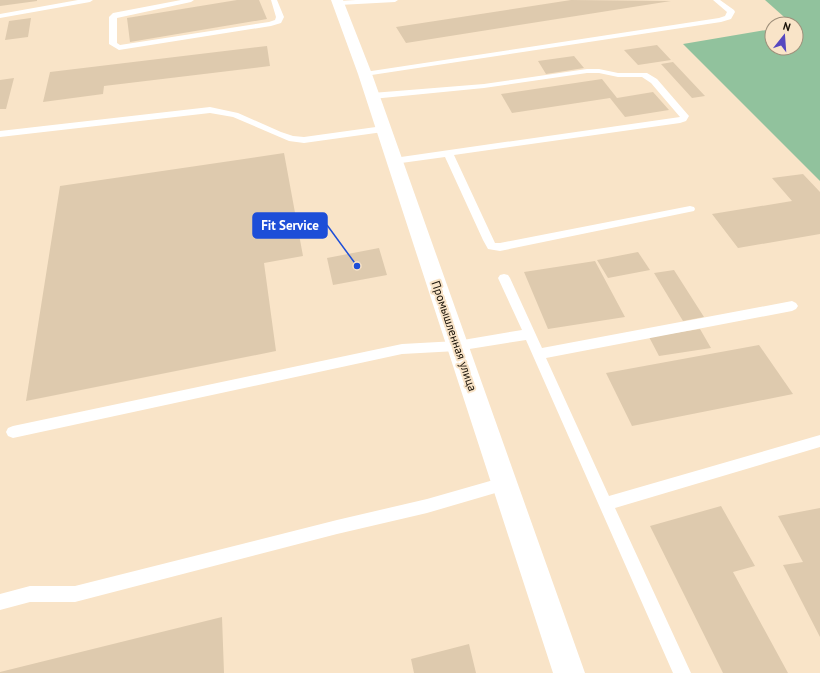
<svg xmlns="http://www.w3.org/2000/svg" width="820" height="673" font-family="'PT Sans',sans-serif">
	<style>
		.green { fill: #91c29d }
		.building { fill: #decaae }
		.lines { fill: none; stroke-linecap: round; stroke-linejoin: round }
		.service { fill: #fff; fill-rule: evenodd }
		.tertiary { fill: #fff; fill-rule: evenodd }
		.labels { text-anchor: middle; stroke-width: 4; stroke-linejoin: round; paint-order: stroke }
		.street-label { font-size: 12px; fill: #191208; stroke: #f9e4c8 }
		.leader { fill: none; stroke: #1d4ed8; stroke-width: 1.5 }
		.callout-dot { fill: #1d4ed8; stroke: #f9e4c8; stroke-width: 1.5 }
		.callout { fill: #1d4ed8; stroke: #1d4ed8; stroke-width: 1.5 }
		.callout-label { font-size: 13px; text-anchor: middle; font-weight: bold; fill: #fff }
	</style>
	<rect width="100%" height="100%" fill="#f9e4c8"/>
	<path class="green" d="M765,0H820V181L683,44L772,29V48H796V24H792Z"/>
	<path class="building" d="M0,0H37V1L0,6Z
		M237,0H259L267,19L130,42L127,18Z
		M571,0L671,1L406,43L396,27Z
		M31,18L28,37L5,40L9,21Z
		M657,45L671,60L638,65L624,50Z
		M267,46L270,66L104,86L103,94L43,102L50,72Z
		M574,56L584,68L546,74L538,61Z
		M673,62L705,96L692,98L661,64Z
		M14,78L6,109H0V80Z
		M602,79L617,98L653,92L669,110L625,117L610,98L512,113L501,94Z
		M284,153L303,256L264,263L276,351L26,401L60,186Z
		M803,174L820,192V234L738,248L712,214L792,201L772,178Z
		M379,248L387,275L333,285L327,258Z
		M638,252L650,270L608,278L597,260Z
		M595,261L625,317L548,329L524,272Z
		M674,270L704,317L683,321L654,273Z
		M700,329L711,348L659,356L649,337Z
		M759,345L793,394L632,426L606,373Z
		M721,506L755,566L733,572L788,673H723L650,526Z
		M820,508V637L783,565L803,562L778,516Z
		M222,617L224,673H0V672Z
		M469,644L476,673H414L411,659Z"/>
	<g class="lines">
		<path class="service" d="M78,0H93L90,2L0,18V14Z
			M181,0H194L191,2L117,18V43L120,45L269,22L275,20L276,17L271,0H277L284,17L281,23L271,26L119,50L109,44V17L113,13Z
			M356,0H398L395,2L339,5L335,3L339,1Z
			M713,0H720L734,10L735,12L731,19L721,22L365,76L361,74L365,72L719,18L725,16L727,12Z
			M587,69H599L618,73H647L657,79L689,116L686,121L680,123L454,155L495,243H500L690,206L694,207L695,209L694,211L500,251L488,249L483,240L445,157L394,164L389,161L394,158L680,117L651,83L642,77H618L599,73H587L484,88L372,99L368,96L372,93L484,84Z
			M210,107L238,113L281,132L293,136L304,137L383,126L387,129L383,132L304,143L289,141L233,117L210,113L0,137V131Z
			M504,274L508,275L510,278L542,348L792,301L796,303L798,306L796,309L792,311L546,358L609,496L820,435V447L615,508L691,673H673L526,340L457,351L402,354L13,438L8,436L6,432L8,428L13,426L402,344L457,341L522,330L498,278L500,275Z
			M504,477L509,479L511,484L509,489L427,513L337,534L75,602H30L0,610V594L30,586H75L337,520L427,499Z"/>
		<path class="tertiary" d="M331,0H343L372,74L585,673H553L358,74Z"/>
	</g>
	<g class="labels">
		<g class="street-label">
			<text transform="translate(454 336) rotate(71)" y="4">Промышленная улица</text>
		</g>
	</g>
	<path class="leader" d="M357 266L327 225"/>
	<circle class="callout-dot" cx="357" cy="266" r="4"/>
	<rect class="callout" x="253" y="213" width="74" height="25" rx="4"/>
	<g class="callout-label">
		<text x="290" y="230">Fit Service</text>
	</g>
	<g transform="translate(784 36) rotate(17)"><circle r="19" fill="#f9e4c8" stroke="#9f907b"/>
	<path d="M0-3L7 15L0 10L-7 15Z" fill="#5648c0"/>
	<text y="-6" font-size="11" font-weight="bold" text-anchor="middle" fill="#191208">N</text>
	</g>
</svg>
